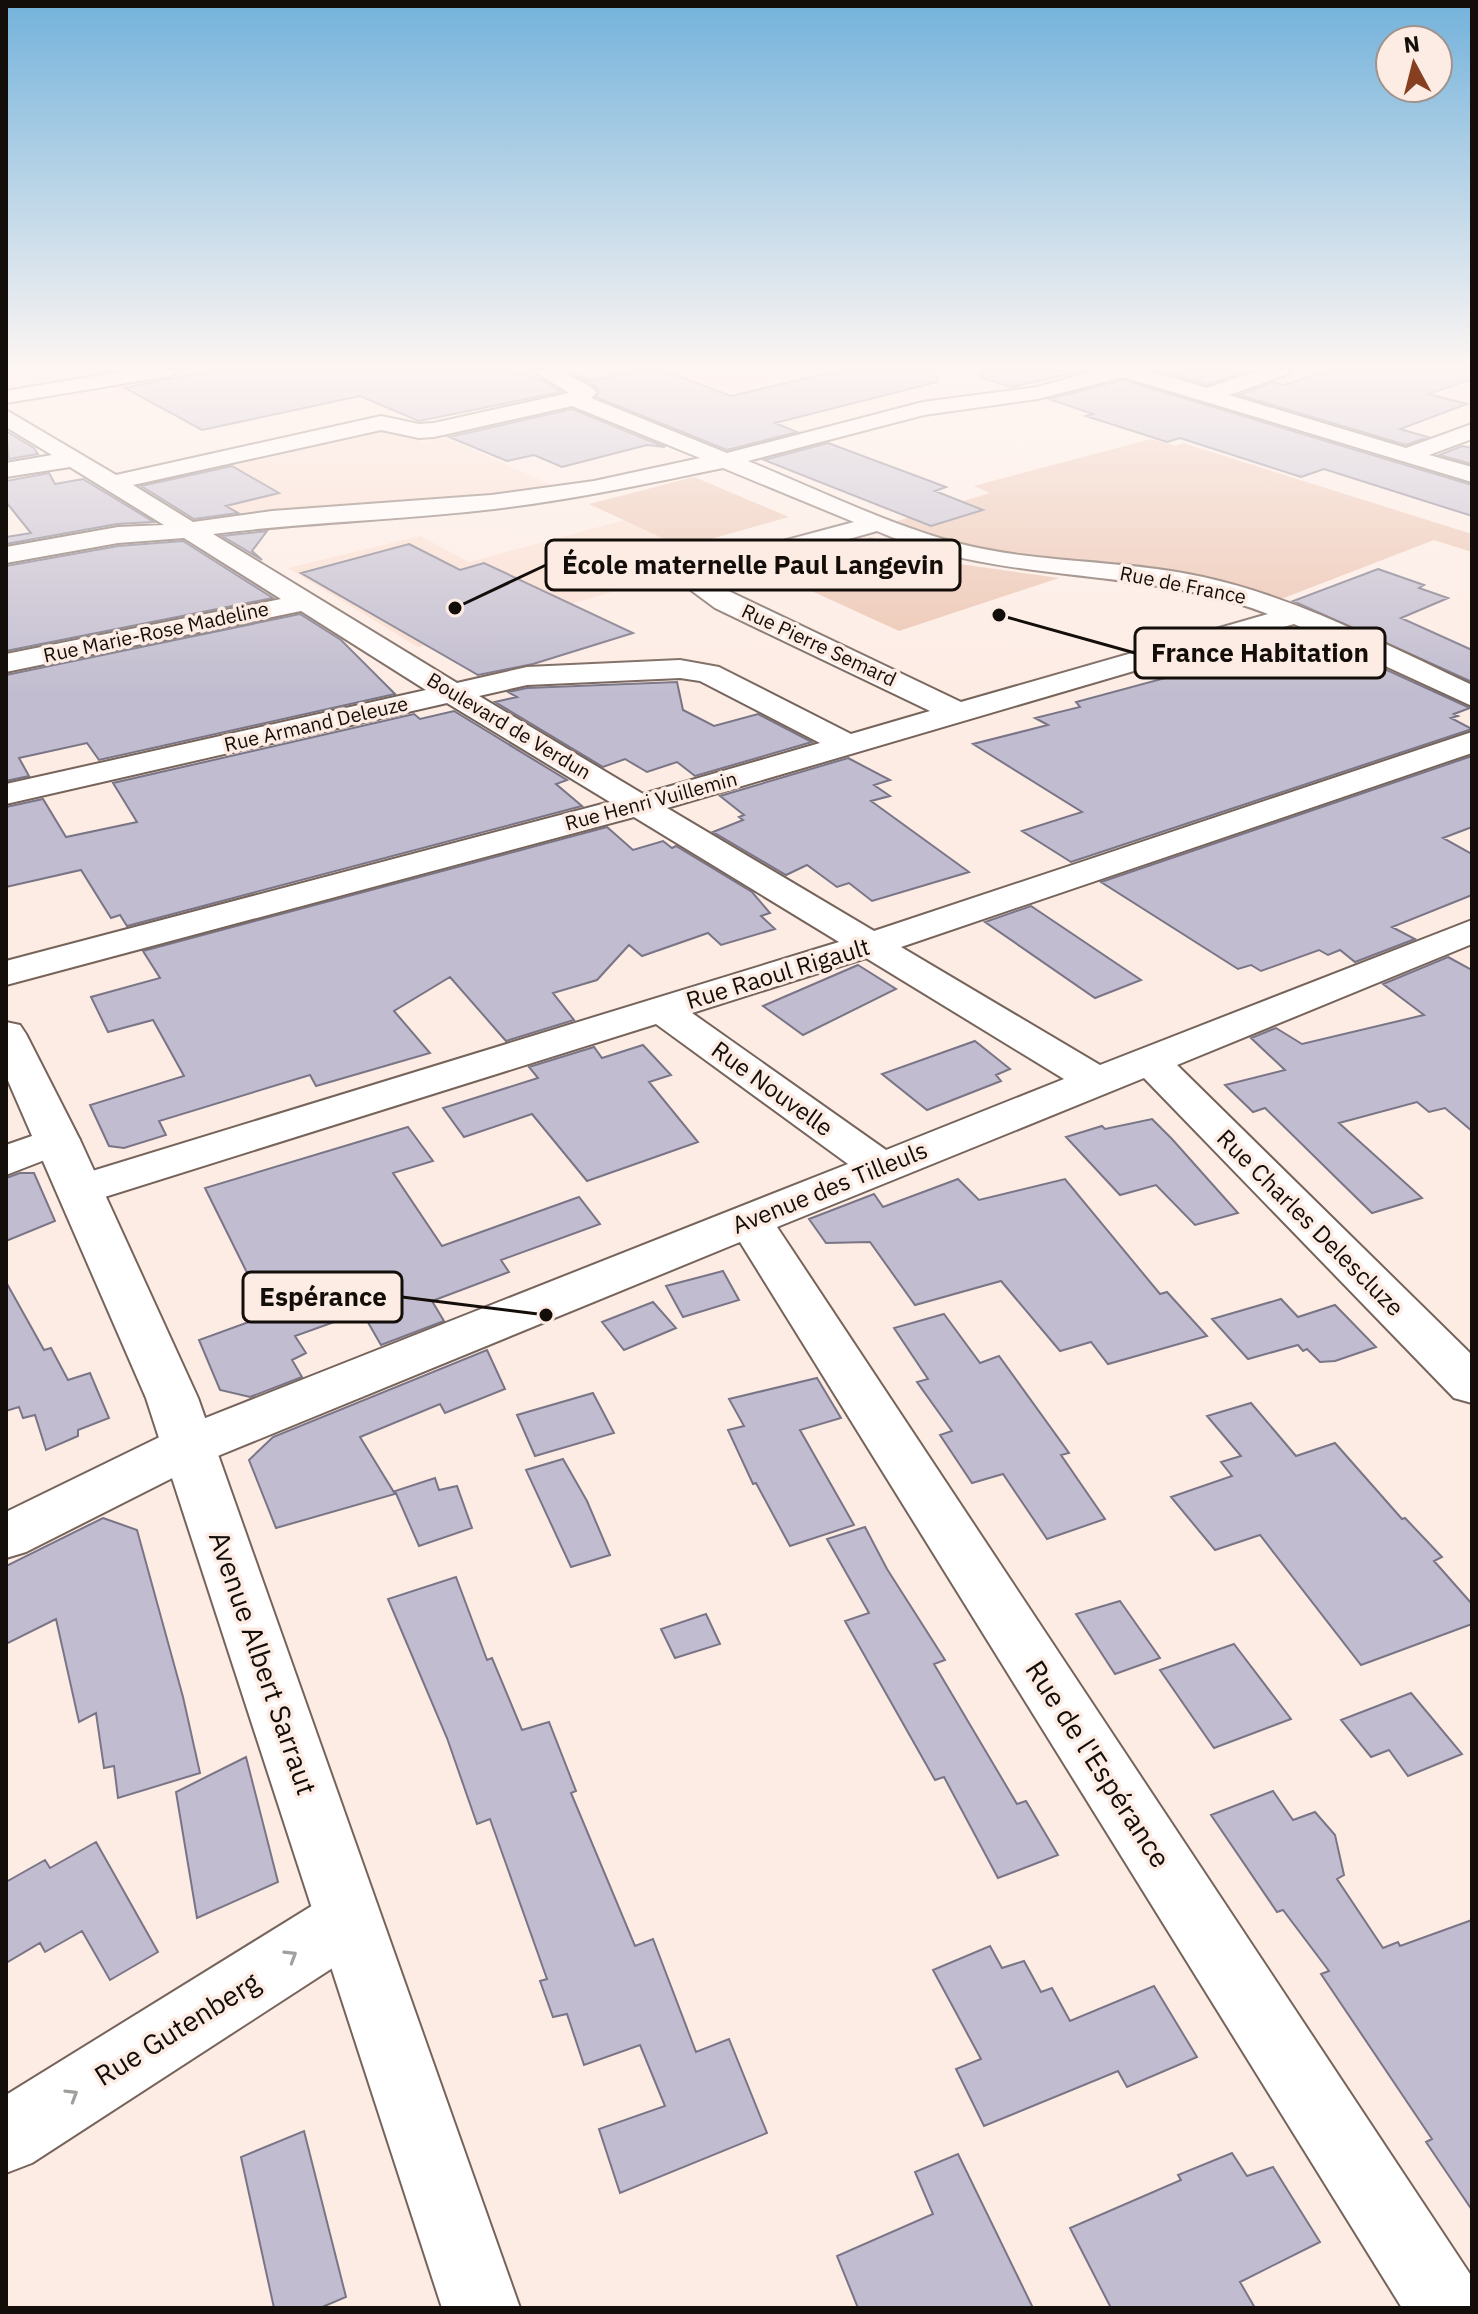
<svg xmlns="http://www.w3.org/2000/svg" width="1478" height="2314" font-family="'IBM Plex Sans',sans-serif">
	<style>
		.built { fill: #faddcf }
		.green { fill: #ebc3af }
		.building { fill: #c1bccf; stroke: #797586; stroke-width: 2 }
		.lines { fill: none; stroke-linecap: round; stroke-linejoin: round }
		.minor-casing { stroke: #76645b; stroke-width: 4 }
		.tertiary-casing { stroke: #76645b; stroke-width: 4 }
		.minor { fill: #fff; fill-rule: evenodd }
		.tertiary { fill: #fff; fill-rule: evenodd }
		.oneway { stroke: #a19f9d }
		.labels { text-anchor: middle; stroke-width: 7; stroke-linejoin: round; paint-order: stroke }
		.far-street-label { font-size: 20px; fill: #140e0a; stroke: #fdece4 }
		.street-label { font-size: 24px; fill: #140e0a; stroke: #fdece4 }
		.near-street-label { font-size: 28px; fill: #140e0a; stroke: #fdece4 }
		.leader { fill: none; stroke: #140e0a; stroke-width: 3 }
		.callout-dot { fill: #140e0a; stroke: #fdece4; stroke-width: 3 }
		.callout { fill: #fdece4; stroke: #140e0a; stroke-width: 3 }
		.callout-label { font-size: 26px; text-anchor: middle; font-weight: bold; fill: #140e0a }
	</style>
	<rect width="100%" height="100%" fill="#fdece4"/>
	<path class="built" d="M555,370H797L623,412L589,398L600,392Z
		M387,425L423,442L444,437L563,490L194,521L132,485Z
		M636,517L729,559L418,647L288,568L420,536L469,562Z"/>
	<path class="green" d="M1151,439L1176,446L1183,443L1472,534V552L1434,540L1276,601L1203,578L1161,569L1002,553L964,546L894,522L990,493L974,486Z
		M694,477L789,517L682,547L589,504Z
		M871,537L924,559L1059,578L899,631L792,582L862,561L835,548Z"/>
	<path class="building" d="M215,370H513L544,381L561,392L419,421L360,396L202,430L125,388Z
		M638,370H662L731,396L840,370H935L937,382L775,423L797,432L727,450L596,397L599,393L596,386L573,374L592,381Z
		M981,370H1086L1011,387L980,377Z
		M1158,370H1232L1242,373L1207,385Z
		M1328,370H1472V379L1428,394L1467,404L1400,429L1428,437L1406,445L1239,395L1274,382L1284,385Z
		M1123,380L1472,485V516L1324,469L1301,477L1180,438L1167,442L1086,416L1093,414L1049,399Z
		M572,409L665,447L647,445L562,467L534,455L507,461L449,437Z
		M6,431L34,448L38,454L9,459Z
		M828,443L946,487L935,491L983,510L931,526L764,460Z
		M1462,446L1472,448V464L1439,455Z
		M232,466L279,493L226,506L238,513L194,519L141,486Z
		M49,473L55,484L83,479L154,522L117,524L6,544V537L31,533L6,502V481Z
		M267,531L252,551L262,560L222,536Z
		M183,541L273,598L6,651V566L118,546Z
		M409,544L460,570L484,563L633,633L533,664L478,675L301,573Z
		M1378,569L1424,585L1419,588L1448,598L1401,618L1472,650V682L1293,601Z
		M300,614L341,640L395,694L99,760L87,743L19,758L29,776L6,781V675Z
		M1308,634L1470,708L1454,714L1458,716L1451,718L1472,729L1071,862L1022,831L1082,812L973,744L1048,725L1035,718L1080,707L1076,702L1195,670L1189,667Z
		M677,682L683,710L714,726L758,714L812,742L695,776L677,762L647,772L625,759L603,767L495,702L517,697L508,692L527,688Z
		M454,711L567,780L556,784L582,806L127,926L120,915L111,918L81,870L6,887V807L43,799L66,837L137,822L113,783L414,714L420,719Z
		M1472,756V827L1443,838L1472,854V895L1392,927L1415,939L1355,962L1340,950L1328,955L1319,950L1261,971L1251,965L1238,969L1101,882Z
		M848,758L890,780L874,785L890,796L871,801L969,872L872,901L849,883L837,887L807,865L786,875L713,832L743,820L739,817L744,815L720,796Z
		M607,827L633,850L663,841L672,848L676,846L752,892L770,913L761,916L775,929L721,945L708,933L642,956L629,945L597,980L553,993L574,1020L506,1041L450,977L394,1011L430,1053L316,1086L310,1075L159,1121L166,1135L124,1148L109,1146L90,1105L184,1076L153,1020L108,1032L91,997L160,978L143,951Z
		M1031,906L1141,980L1095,998L985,922Z
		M1448,957L1472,970V1131L1445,1108L1429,1112L1417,1102L1339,1123L1422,1198L1372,1213L1265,1108L1253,1112L1225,1085L1285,1070L1251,1038L1276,1028L1302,1044L1424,1015L1383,984Z
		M858,965L896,989L803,1035L763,1006Z
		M975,1041L1010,1069L996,1075L1001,1081L927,1110L882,1074Z
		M643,1045L671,1075L649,1082L698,1142L587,1181L532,1114L464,1137L443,1108L538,1078L529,1067L594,1047L602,1058Z
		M1152,1119L1172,1139L1238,1213L1195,1225L1156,1185L1120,1195L1066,1137L1102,1126L1105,1129Z
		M408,1127L433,1161L393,1173L442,1246L579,1197L600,1224L501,1260L509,1272L432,1301L444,1321L381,1345L362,1312L295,1336L306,1353L292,1360L302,1377L250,1397L220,1390L199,1340L268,1315L205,1188Z
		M20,1173H34L55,1221L6,1241V1178Z
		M958,1179L979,1200L1065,1179L1160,1294L1167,1292L1207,1336L1108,1364L1091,1342L1060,1351L1001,1281L915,1305L870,1242L826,1243L809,1219L874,1194L883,1207Z
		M723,1271L739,1300L683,1317L666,1286Z
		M6,1282L44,1350L51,1348L68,1380L90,1373L109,1418L78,1430V1436L46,1450L35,1415L23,1418L19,1407L6,1411Z
		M1281,1299L1298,1317L1335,1305L1376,1347L1335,1361L1320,1362L1307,1349L1303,1351L1298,1345L1248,1359L1212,1319Z
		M653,1302L676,1328L624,1350L602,1322Z
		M944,1314L980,1363L999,1356L1069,1453L1061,1455L1105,1519L1047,1539L1003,1474L972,1483L940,1435L952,1431L917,1382L928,1379L894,1328Z
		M487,1350L505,1389L445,1413L440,1404L360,1437L395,1494L276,1528L249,1460L273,1437Z
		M817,1378L841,1418L800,1430L854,1525L790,1546L756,1483L753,1484L728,1430L744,1426L729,1399Z
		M593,1393L614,1433L535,1456L517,1415Z
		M1251,1403L1296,1456L1335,1443L1402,1519L1405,1518L1442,1557L1434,1561L1472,1604V1624L1361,1665L1260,1535L1215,1550L1171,1497L1232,1476L1221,1462L1241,1456L1207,1416Z
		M563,1459L587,1501L610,1555L571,1567L526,1470Z
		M435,1478L439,1490L457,1486L472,1528L419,1546L395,1491Z
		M103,1518L137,1530L183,1697L200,1773L118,1798L114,1766L104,1768L96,1713L79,1722L56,1619L6,1644V1566Z
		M865,1527L887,1569L945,1660L934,1664L1017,1804L1026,1801L1058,1855L998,1878L944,1777L935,1780L845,1621L869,1613L827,1539Z
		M456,1577L487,1660L492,1658L522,1730L549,1722L576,1791L571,1793L635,1946L653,1939L696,2052L729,2039L767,2133L620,2193L599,2129L665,2106L640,2045L584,2065L567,2014L553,2017L540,1981L547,1979L490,1819L477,1824L447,1738L388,1599Z
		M1120,1601L1160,1658L1115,1674L1076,1614Z
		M706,1614L720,1644L675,1658L661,1629Z
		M1234,1644L1291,1719L1214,1748L1160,1670Z
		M1411,1693L1462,1754L1408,1776L1389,1750L1371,1757L1341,1720Z
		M246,1757L278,1882L197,1918L176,1792Z
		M1273,1791L1293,1820L1315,1812L1335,1835L1344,1875L1337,1879L1383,1948L1398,1942L1400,1946L1472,1920V2210L1426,2142L1432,2139L1321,1974L1329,1971L1283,1910L1277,1912L1211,1815Z
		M96,1842L158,1952L110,1980L82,1931L45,1952L40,1943L6,1963V1882L45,1860L50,1868Z
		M990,1946L1002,1968L1024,1961L1041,1992L1052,1988L1070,2021L1154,1986L1197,2057L1127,2087L1118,2071L984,2126L956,2069L981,2059L933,1970Z
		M304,2131L346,2297L320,2308H274L241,2157Z
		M1232,2153L1247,2176L1273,2167L1320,2242L1240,2282L1255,2308H1111L1070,2228L1181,2180L1178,2175Z
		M958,2154L1033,2308H858L837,2256L933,2214L915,2172Z"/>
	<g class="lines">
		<g class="minor-casing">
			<path id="minor" d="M130,370H180L170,376L6,403V391Z
				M532,370H558L593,388L596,393L591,398L727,453L923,402L1037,387L1098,370H1146L1207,388L1260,370H1291L1288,374L1229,395L1406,448L1472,424V439L1429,455L1472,467V482L1123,377L1038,399L924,415L748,461C816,489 887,524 957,543C1037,564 1122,559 1203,577C1298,598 1385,644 1472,685V706L1294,624L667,808L874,931L1472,732V753L901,947L1100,1065L1472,920V944L1177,1065L1472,1355V1403L1454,1398L1144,1078L777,1227L1472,2277V2308H1402L740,1242L208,1460L26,1552L6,1558V1512L170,1432L848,1164L656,1024L95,1200L79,1204L63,1200L57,1190L63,1180L839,942L634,817L6,985V961L610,802L447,703L6,804V784L426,690L301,611L6,672V654L281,599L184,538L118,543L6,563V547L118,527L164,525L70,467L6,477V463L52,455L6,427V410L116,475L381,416L419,424L434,423L569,393ZM572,406L700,458L594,481L491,495L272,511L193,522L133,485L381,430L419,438L434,437ZM723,468L854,522L753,549L694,570L688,588L715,608L930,711L851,734L719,667L680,660L527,667L457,683L213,534C307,522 401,520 494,509C571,500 646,484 723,468ZM877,531C1002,586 1142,565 1268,614L961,702L716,585V580L771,561ZM680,678L700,681L820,743L643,794L479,696L527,685ZM866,958L1064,1079L886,1150L692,1013Z
				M58,1127L73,1131L80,1140L73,1149L6,1175V1145Z
				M347,1890L371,1899L380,1921L371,1943L32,2163L6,2173V2095L323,1899Z"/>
		</g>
		<g class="tertiary-casing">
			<path id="tertiary" d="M6,1022L20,1025L26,1034L80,1140L198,1398L520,2308H442L146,1398L6,1076Z"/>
		</g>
		<use href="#minor" class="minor"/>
		<use href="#tertiary" class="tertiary"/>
	</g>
	<defs><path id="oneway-chevron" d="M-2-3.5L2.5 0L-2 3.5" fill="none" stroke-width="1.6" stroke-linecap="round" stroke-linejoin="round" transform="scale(2)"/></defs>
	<g class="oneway">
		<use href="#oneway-chevron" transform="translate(291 1956) rotate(-32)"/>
		<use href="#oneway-chevron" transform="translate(72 2095) rotate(-32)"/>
	</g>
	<linearGradient id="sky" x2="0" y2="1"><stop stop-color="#73b2db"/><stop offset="0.53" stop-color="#fef6f3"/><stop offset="1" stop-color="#fef6f3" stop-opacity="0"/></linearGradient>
	<rect width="1478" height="694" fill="url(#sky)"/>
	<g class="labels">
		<g class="far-street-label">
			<text transform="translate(1183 585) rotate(11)" y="7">Rue de France</text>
			<text transform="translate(156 632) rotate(-12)" y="7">Rue Marie-Rose Madeline</text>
			<text transform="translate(819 645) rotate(25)" y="7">Rue Pierre Semard</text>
			<text transform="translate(316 724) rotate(-13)" y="7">Rue Armand Deleuze</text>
			<text transform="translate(509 726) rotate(31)" y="7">Boulevard de Verdun</text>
			<text transform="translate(651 801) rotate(-15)" y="7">Rue Henri Vuillemin</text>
		</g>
		<g class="street-label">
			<text transform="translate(778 974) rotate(-17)" y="8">Rue Raoul Rigault</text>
			<text transform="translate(772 1089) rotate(36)" y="8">Rue Nouvelle</text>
			<text transform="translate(830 1188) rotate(-22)" y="8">Avenue des Tilleuls</text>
			<text transform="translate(1310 1223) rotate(45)" y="8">Rue Charles Delescluze</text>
		</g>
		<g class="near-street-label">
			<text transform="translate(263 1663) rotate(71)" y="10">Avenue Albert Sarraut</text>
			<text transform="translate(1098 1764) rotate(57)" y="10">Rue de l'Espérance</text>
			<text transform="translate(177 2029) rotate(-32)" y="10">Rue Gutenberg</text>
		</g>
	</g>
	<path class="leader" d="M455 608L546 565M999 615L1135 653M546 1315L402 1297"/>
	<g class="callout-dot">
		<circle cx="455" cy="608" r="8"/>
		<circle cx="999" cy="615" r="8"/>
		<circle cx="546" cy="1315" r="8"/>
	</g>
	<g class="callout">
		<rect x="546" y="540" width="414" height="50" rx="8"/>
		<rect x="1135" y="628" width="250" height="50" rx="8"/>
		<rect x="243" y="1272" width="159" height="50" rx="8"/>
	</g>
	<g class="callout-label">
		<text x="753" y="574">École maternelle Paul Langevin</text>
		<text x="1260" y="662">France Habitation</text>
		<text x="323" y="1306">Espérance</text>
	</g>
	<rect width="1478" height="2314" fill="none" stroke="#140e0a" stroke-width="16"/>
	<g transform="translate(1414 64) rotate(353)"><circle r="38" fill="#fdece4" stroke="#a0938d" stroke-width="2"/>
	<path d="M0-6L14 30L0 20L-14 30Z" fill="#873f22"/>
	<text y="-12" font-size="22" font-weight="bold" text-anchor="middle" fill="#140e0a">N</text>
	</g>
</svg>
